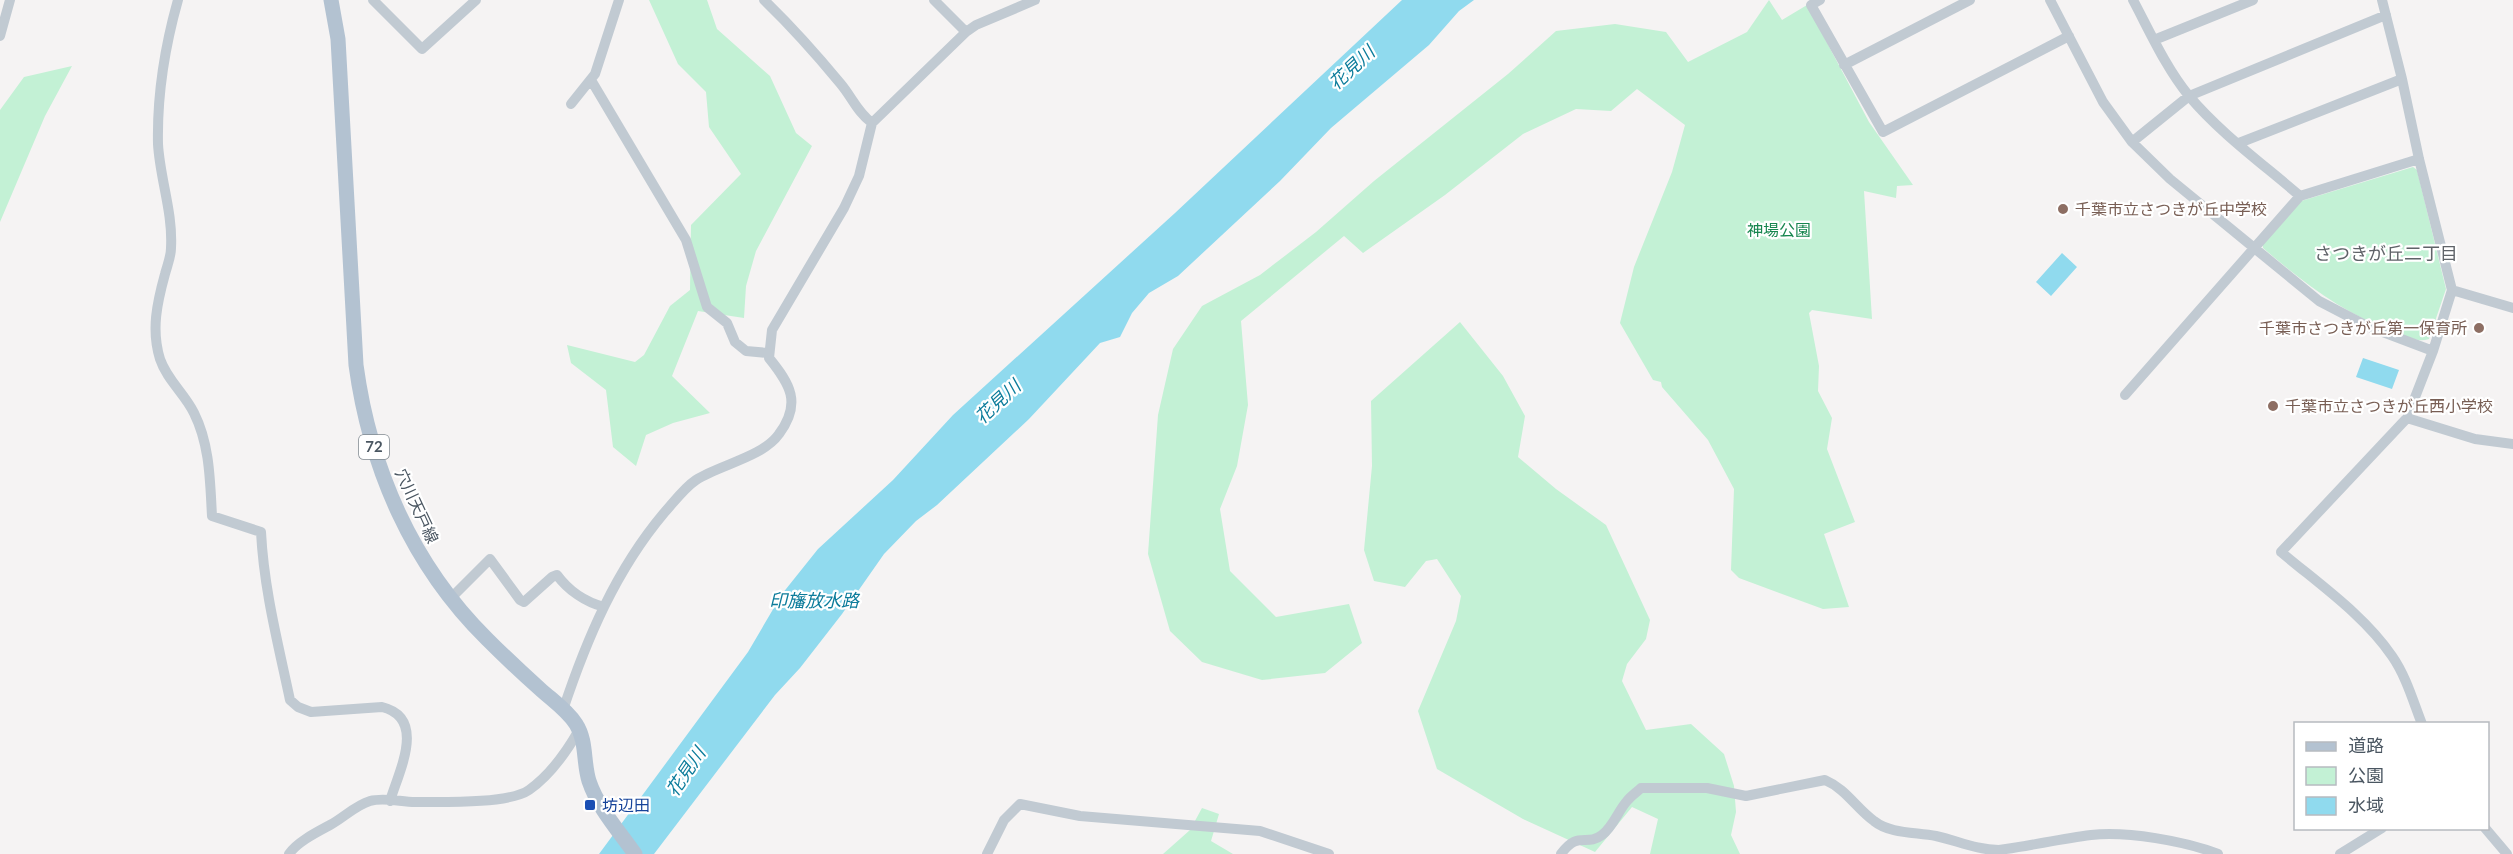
<svg xmlns="http://www.w3.org/2000/svg" width="2513" height="854" font-family="Lato,'Noto Sans JP',sans-serif">
	<style>
		.green { fill: #c3f1d5 }
		.water { fill: #90daee }
		.lines { fill: none; stroke-linecap: round; stroke-linejoin: round }
		.minor { stroke: #c1cad2; stroke-width: 10 }
		.primary { stroke: #b3c2d1; stroke-width: 15 }
		.education-dot { fill: #8d6e63; stroke: #fff; stroke-width: 2 }
		.transit-dot { fill: #1a4fb4; stroke: #fff; stroke-width: 2 }
		.labels { text-anchor: middle; stroke-width: 4.5; stroke-linejoin: round; paint-order: stroke }
		.shield { fill: #fff; stroke: #808990; stroke-width: 1.5 }
		.shield-label { font-size: 15px; font-weight: bold; fill: #4a5661 }
		.education-label { font-size: 16px; fill: #785e54; stroke: #fff; text-anchor: start }
		.park-label { font-size: 16px; fill: #17864f; stroke: #fff }
		.street-label { font-size: 16px; fill: #4a5661; stroke: #fff }
		.transit-label { font-size: 16px; fill: #164399; stroke: #fff; text-anchor: start }
		.water-label { font-size: 18px; font-style: italic; fill: #0c7c9b; stroke: #fff }
		.neighbourhood-label { font-size: 18px; fill: #5f6368; stroke: #fff }
	</style>
	<rect width="100%" height="100%" fill="#f5f3f3"/>
	<path class="green" d="M649,0H707L717,29L770,76L796,133L812,146L756,251L746,286L744,318L698,311L672,376L710,413L673,423L646,435L636,466L613,447L606,390L571,363L567,345L635,362L644,355L670,306L690,290L691,225L741,174L709,127L706,92L678,64Z
		M1769,0L1782,20L1807,5L1869,122L1913,185L1897,186L1896,198L1864,191L1872,319L1812,310L1809,313L1819,366L1818,391L1832,418L1827,449L1855,522L1824,534L1849,607L1823,609L1739,578L1731,570L1734,489L1708,440L1662,387L1661,382L1653,380L1620,323L1634,267L1672,172L1685,125L1637,89L1611,111L1576,109L1523,134L1445,195L1363,253L1344,236L1241,321L1248,405L1237,466L1220,509L1230,571L1276,617L1349,604L1362,643L1325,673L1262,680L1202,662L1170,631L1148,554L1158,415L1173,349L1202,306L1260,275L1316,232L1374,181L1508,74L1556,31L1615,24L1666,32L1688,62L1747,32Z
		M72,66L45,116L0,222V110L24,77Z
		M2413,167L2417,170L2446,289L2429,339C2417,343 2406,336 2394,332C2343,313 2304,283 2263,248V243L2301,201Z
		M1460,322L1503,376L1525,416L1518,457L1556,489L1606,525L1650,620L1646,639L1627,664L1622,681L1646,730L1691,724L1724,754L1734,786L1736,812L1731,835L1740,854H1650L1658,819L1632,807L1595,852L1523,819L1437,769L1418,711L1456,621L1461,596L1437,559L1426,561L1405,587L1374,581L1364,550L1372,466L1371,401Z
		M1202,808L1219,814L1211,841L1233,854H1163L1190,830Z"/>
	<path class="water" d="M1402,0H1474L1459,11L1429,45L1331,128L1280,181L1178,276L1149,293L1132,313L1120,337L1100,343L1029,419L937,505L916,521L884,554L842,614L800,668L775,695L654,854H599L748,652L782,594L818,549L893,480L953,415L1175,213Z
		M2062,253L2077,267L2051,296L2036,282Z
		M2363,358L2399,370L2392,389L2356,377Z"/>
	<g class="lines">
		<path class="minor" d="M178,0C165,46 157,96 158,144C160,179 173,212 171,248C171,257 167,266 165,274C157,303 151,330 160,359C167,380 185,394 194,413C210,445 210,481 212,516L261,532C264,590 278,643 290,700L298,707L311,712L382,707C427,718 399,771 390,801
			M373,0L422,49L476,0
			M764,0C791,26 816,54 840,83C852,97 857,112 872,123
			M934,0L966,32
			M1820,0L1811,5L1883,132L2069,36
			M2050,0L2103,102L2132,142L2170,179L2319,301L2367,326L2433,351
			M2133,0C2150,32 2166,68 2189,96C2221,134 2263,164 2300,196
			M2382,0L2402,79L2419,159L2452,290L2433,351L2407,418L2281,552C2319,584 2364,615 2392,656C2406,676 2413,701 2422,724
			M0,36L10,0
			M2154,40L2253,0
			M1844,65L1970,0
			M591,80L686,240L707,307L727,323L735,342L746,351L768,353
			M571,104L595,74L619,0
			M2132,142L2189,96L2386,15
			M2239,143L2402,79
			M2452,290L2513,308
			M2125,395L2300,196L2419,159
			M2407,418L2475,439L2513,444
			M450,599L490,559L520,600L524,602L552,577L557,575C568,590 585,602 604,607
			M563,710C587,638 616,570 664,513C674,502 684,488 696,480C719,465 763,457 779,434C802,403 790,384 769,358L772,330L844,208L859,176L872,123L966,32L976,25L1035,0
			M2485,828L2507,854
			M289,854C297,842 317,832 330,825C343,818 356,805 370,801C384,797 401,802 415,802C441,802 509,804 529,790C549,776 567,751 579,730
			M987,854L1004,820L1020,804L1080,816L1260,831L1329,854
			M1561,854C1578,830 1586,847 1602,835C1613,827 1618,811 1627,801C1631,796 1637,792 1641,788H1707L1746,796L1825,780C1846,789 1856,808 1874,821C1890,834 1916,832 1936,836C1958,841 1977,850 1999,850C2029,846 2060,839 2091,835C2127,831 2185,841 2218,854
			M2340,854L2382,828"/>
		<path class="primary" d="M331,0L338,39L356,365C370,468 412,565 487,639C504,656 522,673 540,689C552,700 567,710 576,724C587,741 583,762 589,781C598,808 619,831 635,854"/>
	</g>
	<g class="education-dot">
		<circle cx="2063" cy="209" r="6"/>
		<circle cx="2479" cy="328" r="6"/>
		<circle cx="2273" cy="406" r="6"/>
	</g>
	<rect class="transit-dot" x="584" y="799" width="12" height="12" rx="3"/>
	<g class="labels">
		<rect class="shield" x="359" y="435" width="30" height="24" rx="4.5"/>
		<g class="shield-label">
			<text x="374" y="452">72</text>
		</g>
		<g class="education-label">
			<text x="2075" y="215">千葉市立さつきが丘中学校</text>
			<text x="2467" y="334" text-anchor="end">千葉市さつきが丘第一保育所</text>
			<text x="2285" y="412">千葉市立さつきが丘西小学校</text>
		</g>
		<g class="park-label">
			<text x="1779" y="236">神場公園</text>
		</g>
		<g class="street-label">
			<text transform="translate(417 506) rotate(65)" y="6">穴川天戸線</text>
		</g>
		<g class="transit-label">
			<text x="602" y="811">坊辺田</text>
		</g>
		<g class="water-label">
			<text transform="translate(1352 68) rotate(-43)" y="6">花見川</text>
			<text transform="translate(998 402) rotate(-43)" y="6">花見川</text>
			<text x="814" y="607">印旛放水路</text>
			<text transform="translate(686 772) rotate(-56)" y="6">花見川</text>
		</g>
		<g class="neighbourhood-label">
			<text x="2386" y="260">さつきが丘二丁目</text>
		</g>
	</g>
	<rect x="2294" y="722" width="195" height="108" fill="#ffffff" stroke="#b7bbc0" stroke-width="1.5"/>
	<rect x="2306" y="742" width="30" height="9" fill="#b3c2d1" stroke="#b7bbc0" stroke-width="1.5"/>
	<text x="2348" y="752" font-size="18" fill="#4a5661">道路</text>
	<rect x="2306" y="767" width="30" height="18" fill="#c3f1d5" stroke="#b7bbc0" stroke-width="1.5"/>
	<text x="2348" y="782" font-size="18" fill="#4a5661">公園</text>
	<rect x="2306" y="797" width="30" height="18" fill="#90daee" stroke="#b7bbc0" stroke-width="1.5"/>
	<text x="2348" y="812" font-size="18" fill="#4a5661">水域</text>
</svg>
